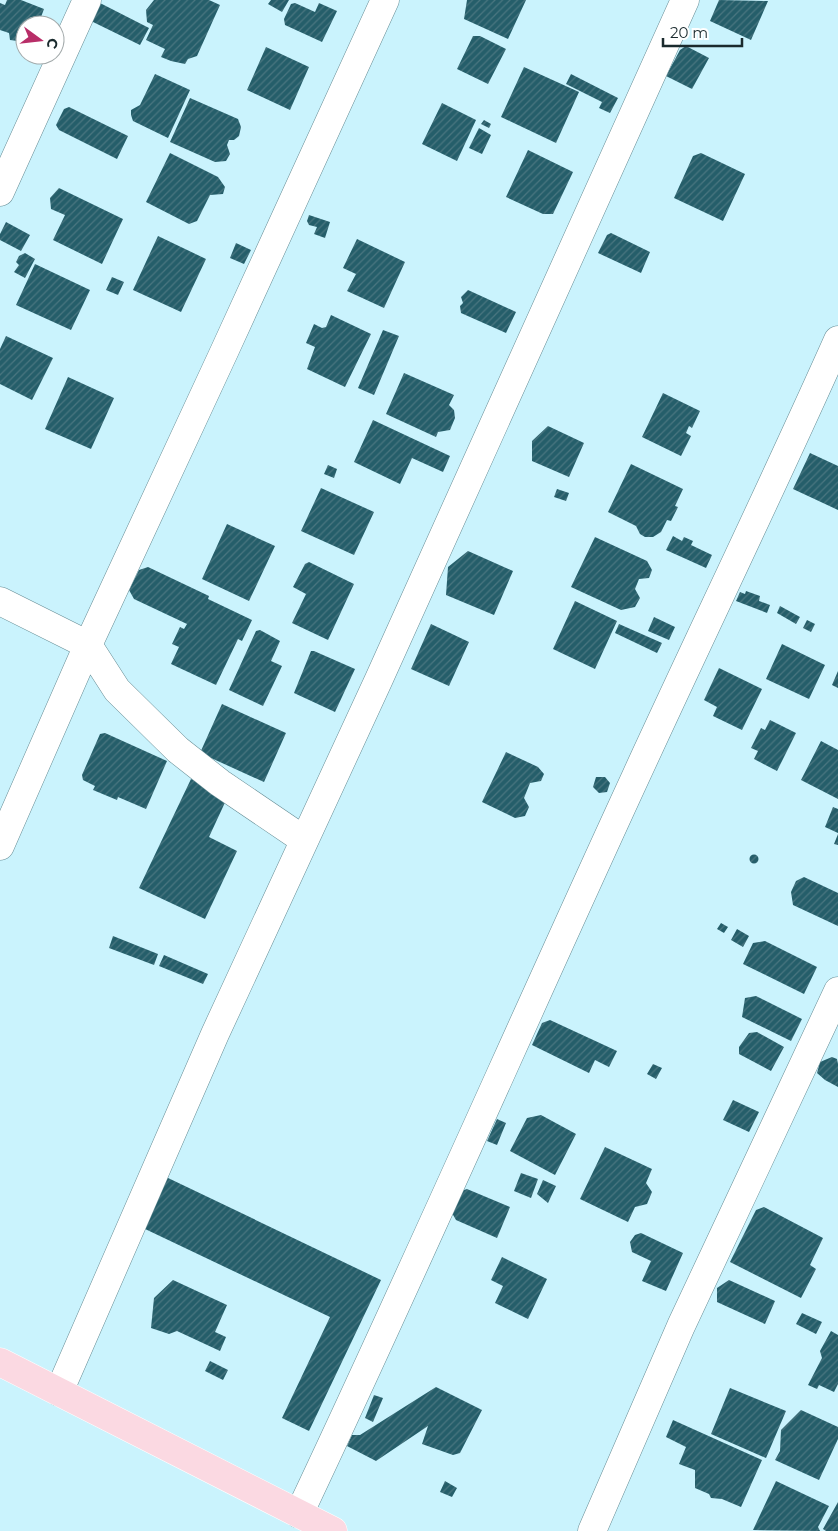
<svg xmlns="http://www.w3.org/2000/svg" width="838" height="1531" font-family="Montserrat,sans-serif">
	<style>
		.building { fill: url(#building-hatch) }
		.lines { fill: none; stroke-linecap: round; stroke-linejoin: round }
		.minor-casing { stroke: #678d95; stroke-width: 29 }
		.major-casing { stroke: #fff; stroke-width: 29 }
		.minor { stroke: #fff; stroke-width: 28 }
		.major { stroke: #fbd9e2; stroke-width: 28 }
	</style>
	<defs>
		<pattern id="building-hatch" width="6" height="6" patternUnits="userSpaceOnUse" patternTransform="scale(1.25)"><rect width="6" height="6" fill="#255e6a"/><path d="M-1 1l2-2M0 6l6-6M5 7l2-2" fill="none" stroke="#4a7680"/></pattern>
	</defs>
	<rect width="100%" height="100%" fill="#caf3fd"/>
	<path class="building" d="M7,0H21L44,9L38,25H25V42L10,40L9,33L0,30V3L5,5Z
		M154,0H209L220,5L197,56L188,59L185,64L171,61L161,57L165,49L146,40L153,25L147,22L146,10Z
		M271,0H289L282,12L268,4Z
		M467,0H526L508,39L464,19Z
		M719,0L768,1L751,40L710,21Z
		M100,3L149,28L140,45L91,21Z
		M295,3L315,12L319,3L337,11L322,42L285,25L284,19L291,4Z
		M473,36H480L506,49L488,84L457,69Z
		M686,46L709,58L692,89L666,76L680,50Z
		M266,47L309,67L290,110L247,90Z
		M524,67L579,92L556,143L501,117Z
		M155,74L190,90L168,138L133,121L131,115V110L140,105Z
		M571,74L618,98L610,113L599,108L602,102L566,84Z
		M190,98L238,119L241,127L239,136L234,140H229L227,145L230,154L226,161L215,162L170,142Z
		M442,103L476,120L457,161L422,144Z
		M69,107L128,136L117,159L59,130L56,125L64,109Z
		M484,120L491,124L489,128L481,124Z
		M479,128L491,135L482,154L469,148Z
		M528,150L573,172L553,214H543L506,197Z
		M170,153L218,177L225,187L223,194L210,195L197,221L189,224L146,202Z
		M701,153L745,174L723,221L674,198L693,156Z
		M59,188L123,219L102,264L53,240L65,215L51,209L50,198Z
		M309,215L330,222L325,238L314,234L317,227L309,225L307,221Z
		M6,222L30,235L21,251L0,240V234Z
		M611,233L650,252L641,273L598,253L607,235Z
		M158,236L206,259L181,312L133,290Z
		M357,239L405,262L384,308L347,291L356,274L343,268Z
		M236,243L251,250L244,264L230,258Z
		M25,253L35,259L25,278L14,272L19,265L16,262L19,256Z
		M35,264L90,290L71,330L16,305Z
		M112,277L124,282L118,295L106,290Z
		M468,290L516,312L506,333L461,313L460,306L463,303L461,297Z
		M331,315L371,334L345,387L307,369L315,347L306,343L314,324L322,328L326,327Z
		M383,330L399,336L374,395L358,388Z
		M6,336L53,358L32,400L0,384V349Z
		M404,373L454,395L449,405L454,410L455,418L450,430L438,432L436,437L386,414Z
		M68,377L114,398L91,449L45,429Z
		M663,393L700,411L692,428L689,426L686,433L691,436L681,456L642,437Z
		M373,420L450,456L443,472L412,458L400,484L354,462Z
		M548,426L584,443L569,477L532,461V441Z
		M810,453L838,466V510L793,489Z
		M631,464L683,489L675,506L678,507L671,521L667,520L661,532L653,537H645L640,534L636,526L608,512Z
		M328,465L337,469L334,478L324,474Z
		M321,488L374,512L354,555L301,531Z
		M557,489L569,493L566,501L554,497Z
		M227,524L275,546L249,601L202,579Z
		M673,536L682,541L684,537L693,541L691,545L712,555L706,568L666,550Z
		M595,537L647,561L652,570L649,578L639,579L635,589L640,598L635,607L621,610L571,587Z
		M468,551L513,571L494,615L446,595L448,567Z
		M309,562L354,584L328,640L292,623L306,594L293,587L305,564Z
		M148,567L209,596L208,599L252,620L242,641L238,639L216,685L171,664L179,647L172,644L180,627L184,629L187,624L134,599L129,590L139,570Z
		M746,591L760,596L759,601L770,605L767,613L736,601L740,592L745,594Z
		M575,601L617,621L595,669L553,649Z
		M780,606L800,617L796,624L777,613Z
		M654,617L675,627L669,640L648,631Z
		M807,620L815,624L811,632L803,628Z
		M431,624L469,642L449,686L411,669Z
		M619,624L662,643L657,653L615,633Z
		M260,630L280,641L271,661L282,666L263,706L229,690L256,631Z
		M782,644L825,665L809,699L766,679Z
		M311,651H314L355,669L335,712L294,693Z
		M719,668L762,689L742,730L713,716L717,707L704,700Z
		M838,671V688L832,685Z
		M222,704L286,733L264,782L200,753Z
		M770,720L796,733L777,771L754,759L758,751L751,748L761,728L765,730Z
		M105,733L167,761L146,809L118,797L117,800L93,790L95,786L83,780L82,775L100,734Z
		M821,741L838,750V799L801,780Z
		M506,752L538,767L544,774L541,781L530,783L524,798L529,807L525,816L515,818L482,802Z
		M596,777H605L610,783L607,792L599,793L593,787Z
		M191,779L228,796L209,837L237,851L205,919L139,888Z
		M833,807L838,809V833L825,827Z
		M838,834V845L834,844Z
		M749.5 859a4.5 4.5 0 1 1 9 0a4.5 4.5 0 1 1-9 0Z
		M804,877L838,893V926L793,905L791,892L796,881Z
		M721,923L728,927L724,933L717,929Z
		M737,929L749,936L743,947L731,940Z
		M113,936L158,954L154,965L109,948Z
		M765,941L817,967L804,994L743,964L753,943Z
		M164,955L208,974L203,984L159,966Z
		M756,996L802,1019L791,1041L742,1017L745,998Z
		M550,1020L617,1051L609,1067L595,1060L589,1073L532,1045L542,1023Z
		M757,1032L784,1047L771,1071L739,1054V1047L749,1033Z
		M832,1057L837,1059L838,1064V1087L825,1080L817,1073L820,1062Z
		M653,1064L662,1068L656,1079L647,1074Z
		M733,1100L759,1112L749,1132L723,1120Z
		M541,1115L576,1134L555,1175L510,1151L527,1118Z
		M497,1119L506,1123L497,1145L487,1141Z
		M605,1147L652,1169L646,1183L652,1192L647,1204L635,1207L628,1222L580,1199Z
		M521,1173L538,1179L531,1198L514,1191Z
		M166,1177L381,1280L309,1431L282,1418L330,1317L143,1228Z
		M543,1180L556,1186L548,1203L537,1194Z
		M467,1189L510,1207L497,1238L456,1220L452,1213L461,1191Z
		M764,1207L823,1238L810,1265L816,1269L801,1298L730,1262L756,1210Z
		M641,1233L683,1253L666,1291L642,1281L651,1261L632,1252L630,1242L635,1235Z
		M502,1257L547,1279L528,1319L495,1303L503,1286L491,1280Z
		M173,1280L227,1305L215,1332L226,1337L220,1351L177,1331L169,1334L151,1328L154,1298Z
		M729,1280L775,1301L765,1324L717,1302V1288Z
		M802,1313L822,1322L816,1334L796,1324Z
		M831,1331L838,1335V1384L834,1392L819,1385L817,1389L808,1385L822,1358L820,1351Z
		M210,1361L228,1370L223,1380L205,1371Z
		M436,1387L482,1410L460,1453L453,1455L422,1444L428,1426L376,1461L347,1446L352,1435H360Z
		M730,1388L786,1411L766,1458L711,1434Z
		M374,1395L383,1398L373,1422L365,1418Z
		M801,1410L838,1427V1439L819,1480L775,1460L780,1451L781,1430Z
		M673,1420L762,1460L741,1507L722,1499L711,1498L709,1494L695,1488V1470L679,1464L686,1447L666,1437Z
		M445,1481L457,1488L452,1497L440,1492Z
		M776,1481L829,1506L818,1527L820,1531L753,1530Z
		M838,1502V1531H826L823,1529Z"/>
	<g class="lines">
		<g class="minor-casing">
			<path id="minor" d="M0,192L87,0
				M0,601L88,645L117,690L178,750L220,783L304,840
				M0,846L88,645L224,352L385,0
				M59,1392L215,1034L379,679L685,0
				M299,1514C415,1269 523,1021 636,776C703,630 773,486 838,340
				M592,1531L681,1326L838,991"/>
		</g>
		<g class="major-casing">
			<path id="major" d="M0,1362L333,1531"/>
		</g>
		<use href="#minor" class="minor"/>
		<use href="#major" class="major"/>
	</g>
	<g transform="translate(40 40) rotate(105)"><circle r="24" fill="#ffffff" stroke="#a3aaab"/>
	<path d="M0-4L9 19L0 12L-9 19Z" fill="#b82e68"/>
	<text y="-8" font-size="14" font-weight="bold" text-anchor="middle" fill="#1a2a2d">С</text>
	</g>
	<path d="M663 38v8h79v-8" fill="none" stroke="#1a2a2d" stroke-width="2.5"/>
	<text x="670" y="38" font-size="15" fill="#1a2a2d" stroke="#ffffff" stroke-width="4" paint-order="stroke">20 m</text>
</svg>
